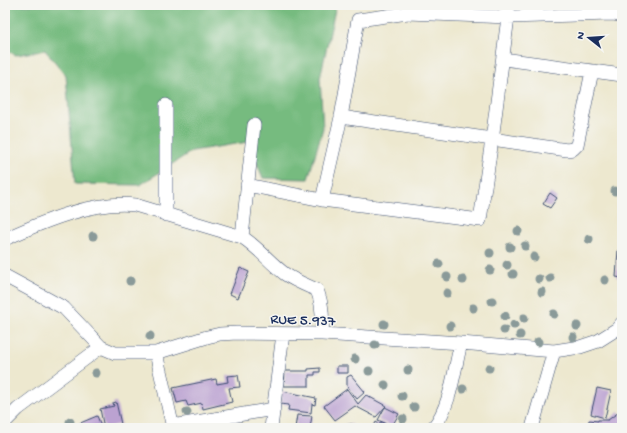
<svg xmlns="http://www.w3.org/2000/svg" width="627" height="433" font-family="'Gochi Hand',sans-serif">
	<style>
		.forest { fill: #76bb7f; stroke: #48756e }
		.building { fill: #bba2d1 }
		.lines { fill: none; stroke-linecap: round; stroke-linejoin: round }
		.minor-casing { stroke: #3a4b6f; stroke-width: 14 }
		.minor { stroke: #fff; stroke-width: 13 }
		.tree { fill: #8a9a99 }
		.labels { text-anchor: middle; stroke-width: 3; stroke-linejoin: round; paint-order: stroke }
		.street-label { font-size: 15px; fill: #1b2f5e; stroke: #f6f6f2 }
	</style>
	<rect width="100%" height="100%" fill="#f6f6f2"/>
	<filter id="ink" filterUnits="userSpaceOnUse"><feTurbulence type="fractalNoise" baseFrequency=".025" numOctaves="2"/><feDisplacementMap in="SourceGraphic" scale="8" xChannelSelector="R" yChannelSelector="G"/><feConvolveMatrix kernelMatrix="1 2 1 2 8 2 1 2 1" color-interpolation-filters="sRGB"/></filter>
	<filter id="wash" filterUnits="userSpaceOnUse"><feTurbulence type="fractalNoise" baseFrequency=".012" numOctaves="4" result="noise"/><feDisplacementMap in="SourceGraphic" scale="16" xChannelSelector="R" yChannelSelector="G"/><feGaussianBlur stdDeviation="0.9" result="paint"/><feColorMatrix in="noise" values="0 0 0 0 0 0 0 0 0 0 0 0 0 0 0 0 0 1.4 0 .05"/><feComposite in="paint" operator="in"/></filter>
	<g filter="url(#wash)">
		<rect width="100%" height="100%" fill="#ede8cf"/>
		<path class="forest" d="M5,5H336L320,78L323,128L308,179L263,178L248,142L192,151L140,185L75,184L66,75L45,50L16,55L5,50Z"/>
		<g id="blocks">
			<path class="building" d="M550,193L557,198L550,208L543,204Z
				M618,250L622,251V278L616,277Z
				M240,268L249,272L238,298L230,294Z
				M337,366H348V373H337Z
				M320,368V372H315V375H309V386H284L285,371H308V369Z
				M238,375L240,387L229,388L232,402L203,409L202,403L188,406L186,401L177,403L173,388L216,379L217,384L228,382L227,376Z
				M351,375L365,392L357,399L347,386V377Z
				M597,388L611,391L605,418L591,414Z
				M347,389L358,404L366,395L386,406L376,417L355,406L335,420L324,406Z
				M282,391L316,398L315,405L312,404L311,413L288,410L289,405L280,404Z
				M116,402L121,424L104,428L100,409L114,406L113,403Z
				M385,407L399,414L392,426L378,420Z
				M619,412L622,416V425L618,428H588L589,420L598,421V420H608Z
				M297,415L312,416L310,428H295Z
				M97,416L102,428H80L78,424Z
				M230,421L231,427L225,428L224,422Z
				M376,422L379,424L380,422L392,428H373Z
				M352,424L353,428H322V427Z"/>
		</g>
	</g>
	<g filter="url(#ink)">
		<use href="#blocks" fill-opacity="0" stroke="#3a4b6f" stroke-width="1"/>
		<g class="lines">
			<g class="minor-casing">
				<path id="minor" d="M503,59L622,75
					M166,105V215
					M341,117L567,150L573,149L577,145L592,71
					M247,185L322,200L480,220L492,140L508,17V5
					M322,200L341,117L358,20L408,13L508,17L611,14L622,15
					M242,237L254,125
					M5,239C42,222 94,200 135,205L242,237C258,247 270,263 285,274C295,281 306,285 317,290C323,305 323,319 322,334
					M5,276L64,308L101,347L115,353H156L207,337L220,334L237,333L322,334L461,343L554,351L580,347L598,341L617,329L622,323
					M156,353L173,428
					M5,422L18,409L101,347
					M173,428L178,425L274,409
					M271,428L283,334
					M433,428C451,406 454,370 461,343
					M532,428L554,351"/>
			</g>
			<use href="#minor" class="minor"/>
		</g>
		<g class="tree">
			<circle cx="615" cy="191" r="4.5"/>
			<circle cx="518" cy="231" r="4.5"/>
			<circle cx="93" cy="236" r="4.5"/>
			<circle cx="589" cy="239" r="4.5"/>
			<circle cx="525" cy="246" r="4.5"/>
			<circle cx="510" cy="247" r="4.5"/>
			<circle cx="490" cy="253" r="4.5"/>
			<circle cx="534" cy="257" r="4.5"/>
			<circle cx="439" cy="264" r="4.5"/>
			<circle cx="507" cy="265" r="4.5"/>
			<circle cx="490" cy="270" r="4.5"/>
			<circle cx="513" cy="274" r="4.5"/>
			<circle cx="447" cy="277" r="4.5"/>
			<circle cx="550" cy="278" r="4.5"/>
			<circle cx="539" cy="279" r="4.5"/>
			<circle cx="463" cy="280" r="4.5"/>
			<circle cx="605" cy="280" r="4.5"/>
			<circle cx="130" cy="281" r="4.5"/>
			<circle cx="542" cy="292" r="4.5"/>
			<circle cx="447" cy="293" r="4.5"/>
			<circle cx="492" cy="301" r="4.5"/>
			<circle cx="473" cy="308" r="4.5"/>
			<circle cx="554" cy="314" r="4.5"/>
			<circle cx="505" cy="316" r="4.5"/>
			<circle cx="524" cy="318" r="4.5"/>
			<circle cx="384" cy="324" r="4.5"/>
			<circle cx="514" cy="325" r="4.5"/>
			<circle cx="450" cy="326" r="4.5"/>
			<circle cx="577" cy="326" r="4.5"/>
			<circle cx="504" cy="330" r="4.5"/>
			<circle cx="520" cy="335" r="4.5"/>
			<circle cx="150" cy="336" r="4.5"/>
			<circle cx="573" cy="337" r="4.5"/>
			<circle cx="538" cy="342" r="4.5"/>
			<circle cx="375" cy="345" r="4.5"/>
			<circle cx="355" cy="359" r="4.5"/>
			<circle cx="489" cy="368" r="4.5"/>
			<circle cx="408" cy="370" r="4.5"/>
			<circle cx="369" cy="371" r="4.5"/>
			<circle cx="96" cy="373" r="4.5"/>
			<circle cx="385" cy="385" r="4.5"/>
			<circle cx="463" cy="389" r="4.5"/>
			<circle cx="402" cy="396" r="4.5"/>
			<circle cx="414" cy="407" r="4.5"/>
			<circle cx="187" cy="412" r="4.5"/>
			<circle cx="403" cy="419" r="4.5"/>
			<circle cx="70" cy="422" r="4.5"/>
		</g>
	</g>
	<g class="labels">
		<g class="street-label">
			<text transform="translate(303 319) rotate(2)" y="5">RUE 5.937</text>
		</g>
	</g>
	<rect width="627" height="433" fill="none" stroke="#f6f6f2" stroke-width="20"/>
	<g transform="translate(589 38) rotate(287)" stroke="#f6f6f2" stroke-width="3" paint-order="stroke">
	<path d="M0-3L7 15L0 10L-7 15Z" fill="#1b2f5e"/>
	<text y="-6" font-size="11" font-weight="bold" text-anchor="middle" fill="#1b2f5e">N</text>
	</g>
</svg>
